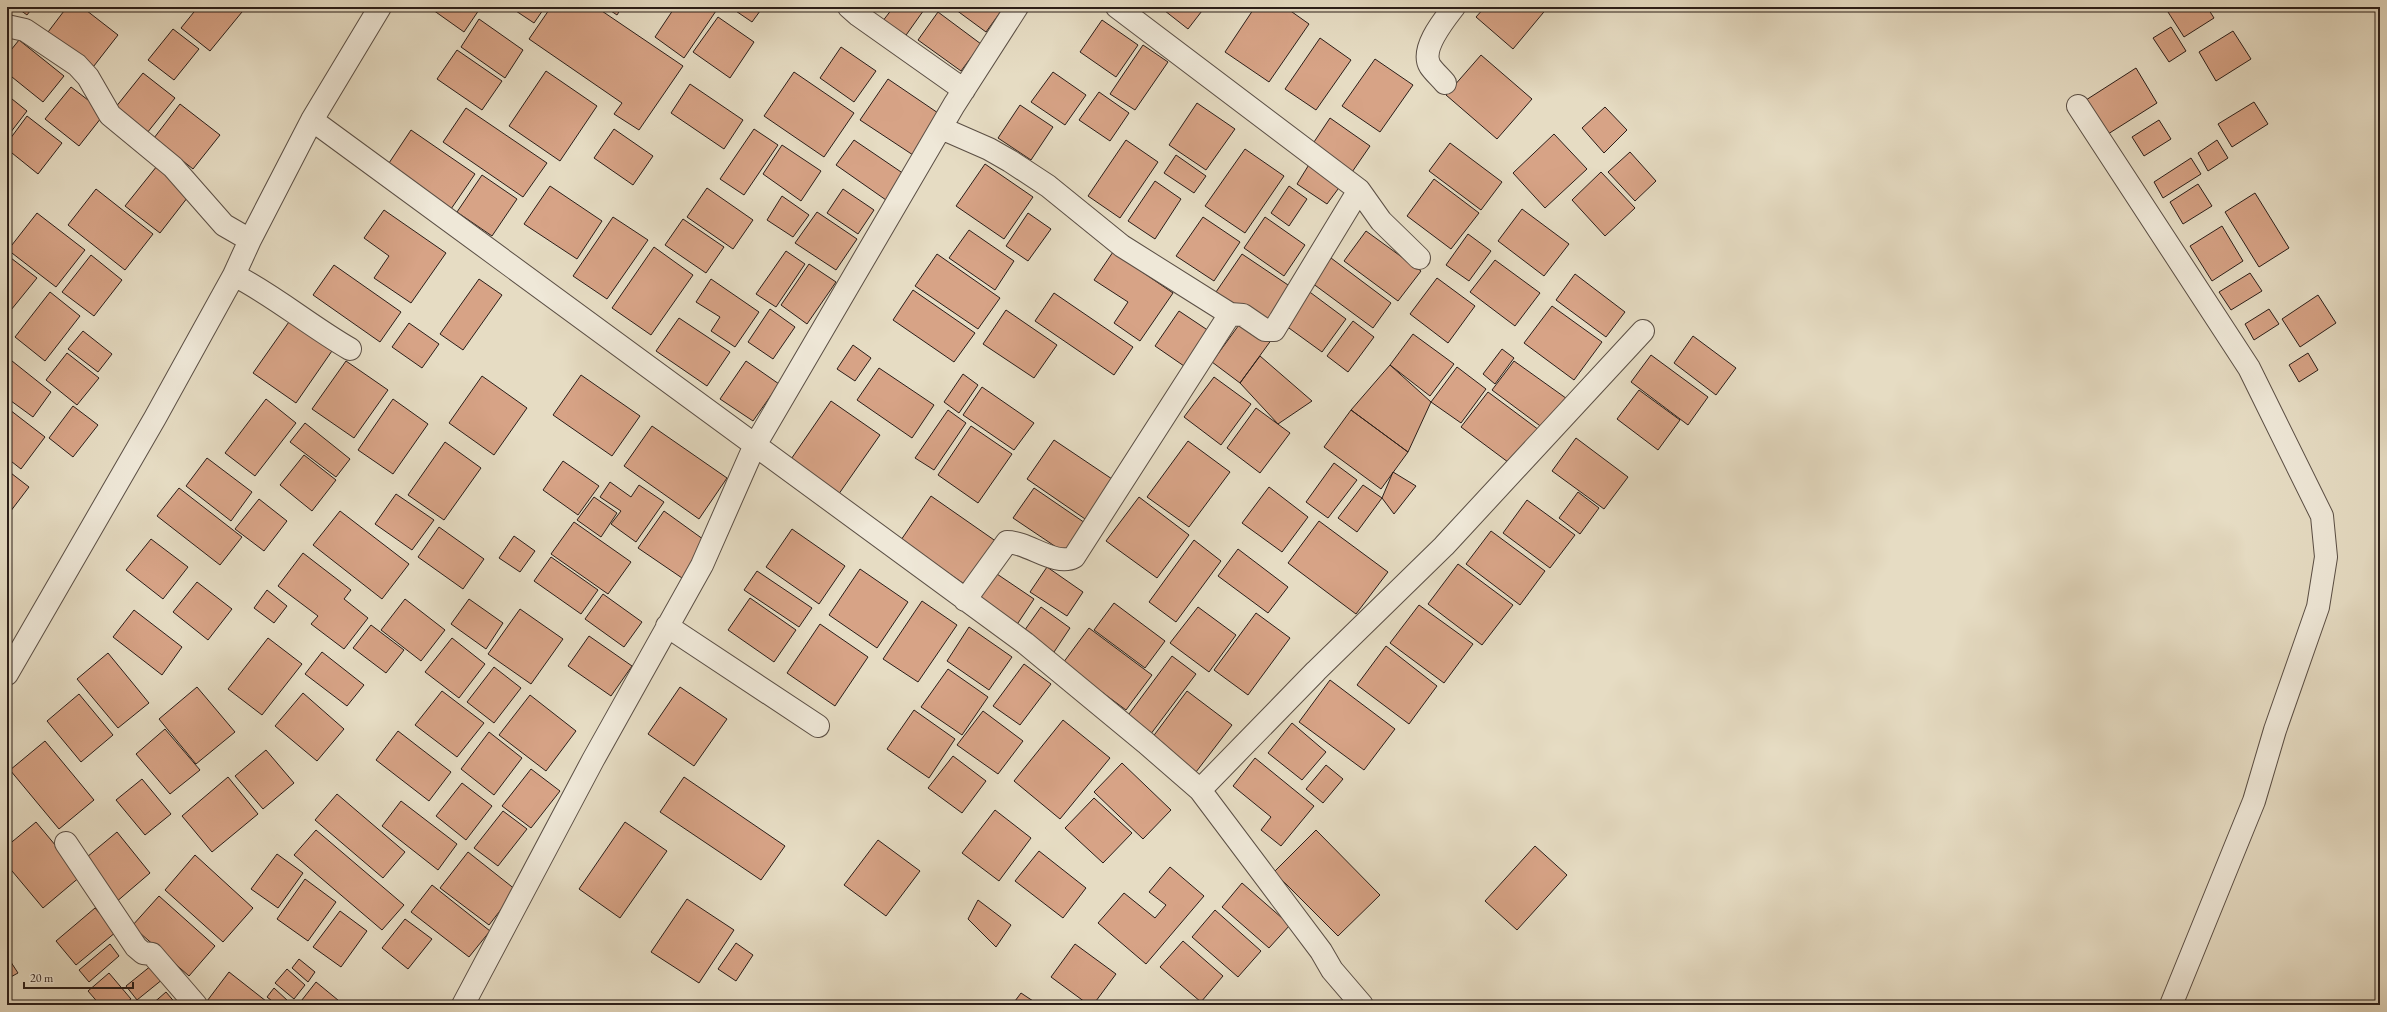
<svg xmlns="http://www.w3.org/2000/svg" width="2387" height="1012" font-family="'EB Garamond',serif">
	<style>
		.building { fill: #d7a386; stroke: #2b1e19 }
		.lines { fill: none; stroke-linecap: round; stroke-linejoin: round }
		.street-casing { stroke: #5a4e44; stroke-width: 24 }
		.street { stroke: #efe8d8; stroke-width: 22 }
	</style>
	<rect width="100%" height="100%" fill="#e6dcc3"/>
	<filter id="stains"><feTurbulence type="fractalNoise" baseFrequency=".005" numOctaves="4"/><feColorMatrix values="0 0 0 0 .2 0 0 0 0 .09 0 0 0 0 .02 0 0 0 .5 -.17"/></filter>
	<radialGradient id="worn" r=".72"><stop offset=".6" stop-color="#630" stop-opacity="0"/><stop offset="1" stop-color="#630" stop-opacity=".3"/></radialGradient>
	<path class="building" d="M16,7H33L27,15Z
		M67,7H82L118,35L90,71L45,36Z
		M198,7H236L242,12L210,51L181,28Z
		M435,7H481L464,32L433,10Z
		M510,7H545L534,23Z
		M551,7H596L683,66L639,130L614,114L622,103L529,39Z
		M605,7H622L617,15Z
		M675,7L718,8L684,58L655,37Z
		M730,7H763L752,22Z
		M889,7H926L904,38L882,22L892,9Z
		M952,7H1004L986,32Z
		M1160,7H1205L1188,29Z
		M1255,7H1285L1309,24L1269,82L1225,52Z
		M1485,7H1548L1513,49L1476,17Z
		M2176,7H2207L2214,18L2184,37L2168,12Z
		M938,12L981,44L961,71L918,40Z
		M718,17L754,42L730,78L693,52Z
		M479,19L523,50L505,78L461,47Z
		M1102,20L1138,45L1116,77L1080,52Z
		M2171,27L2186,51L2169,62L2153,38Z
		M173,29L199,49L174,80L148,60Z
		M2233,31L2251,59L2216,81L2199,52Z
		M1320,38L1351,60L1316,110L1285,89Z
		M19,40L64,76L43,102L7,73V55Z
		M1143,45L1168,62L1135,110L1110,94Z
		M841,47L876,71L854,102L820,78Z
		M457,50L502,81L482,110L437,79Z
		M1481,55L1532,99L1497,139L1446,95Z
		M1375,59L1413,85L1380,132L1342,106Z
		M2136,68L2157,103L2108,134L2086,100Z
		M546,71L597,106L560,161L509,126Z
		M794,72L854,113L824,157L764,116Z
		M1053,72L1086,95L1065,125L1031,102Z
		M143,73L175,98L147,133L115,108Z
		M888,79L941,115L913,155L860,120Z
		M690,84L743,120L724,149L671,113Z
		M71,87L105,113L79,146L45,119Z
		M1099,92L1129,113L1110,141L1079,120Z
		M7,95L27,111L7,137Z
		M2254,102L2268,124L2232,147L2218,124Z
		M1197,103L1235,129L1206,170L1169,145Z
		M180,104L220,135L193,169L154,138Z
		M1020,105L1053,127L1031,160L998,138Z
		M1605,107L1627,130L1604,153L1582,128Z
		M466,108L547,163L523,197L443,142Z
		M27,116L62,143L38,174L7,149V143Z
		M1330,118L1370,146L1350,175L1310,148Z
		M2159,120L2171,139L2144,156L2132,137Z
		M614,129L653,156L633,185L594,158Z
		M754,129L778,145L744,195L720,179Z
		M411,130L475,174L451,209L387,166Z
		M1554,134L1587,169L1545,208L1513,173Z
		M854,140L904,174L886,200L836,165Z
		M1126,140L1158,162L1120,218L1088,196Z
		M2217,140L2228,158L2208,171L2198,153Z
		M1450,143L1502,182L1481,210L1429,171Z
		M782,145L821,171L801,201L763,174Z
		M1245,149L1284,176L1245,233L1205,206Z
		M1630,152L1656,181L1635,201L1608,172Z
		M1176,155L1206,176L1194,193L1164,173Z
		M2191,158L2201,174L2163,198L2154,182Z
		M1310,163L1341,185L1327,204L1297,184Z
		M985,164L1033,197L1004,239L956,206Z
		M157,166L191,193L160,233L125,206Z
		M1601,172L1635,208L1605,236L1572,200Z
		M482,175L517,199L492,236L457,212Z
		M1434,179L1479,213L1451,249L1407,216Z
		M1155,181L1181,199L1155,239L1128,221Z
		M2198,184L2212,206L2183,224L2170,202Z
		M550,186L602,221L577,259L524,224Z
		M1289,186L1307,199L1289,226L1271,213Z
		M707,188L753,220L733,249L687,217Z
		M96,189L153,234L125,270L68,225Z
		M843,189L874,210L858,234L827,213Z
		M2255,193L2289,248L2259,267L2225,212Z
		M782,196L809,215L793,237L767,220Z
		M1522,209L1569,244L1544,276L1498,241Z
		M384,210L446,253L411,303L374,278L389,256L364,238Z
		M817,212L857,239L836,270L795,243Z
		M37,213L85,250L56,287L8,250Z
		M1028,213L1051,229L1028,261L1006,246Z
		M613,217L648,240L607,299L573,276Z
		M1203,217L1240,242L1214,281L1176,256Z
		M1265,217L1305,245L1284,276L1244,248Z
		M683,219L724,247L706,273L665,245Z
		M2222,226L2243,261L2212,281L2190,246Z
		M969,230L1014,261L995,290L949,258Z
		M1366,231L1421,271L1398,301L1344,261Z
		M1468,234L1491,251L1469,281L1446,265Z
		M654,247L693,275L651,335L612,308Z
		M786,251L805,264L776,307L756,294Z
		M1113,252L1173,293L1140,341L1114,323L1128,302L1094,280Z
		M937,254L1000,298L978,329L915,286Z
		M1242,254L1294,289L1268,328L1216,292Z
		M7,255L37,278L11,310L7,307Z
		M91,255L122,280L94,316L62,292Z
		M1331,258L1391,303L1373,328L1312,283Z
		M1495,260L1540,293L1515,326L1470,292Z
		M809,264L836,282L807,324L781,305Z
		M334,265L401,312L380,342L313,295Z
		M2250,273L2262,291L2231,310L2219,292Z
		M1575,274L1625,312L1606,337L1556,300Z
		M1437,278L1475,306L1448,343L1410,314Z
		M479,279L502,295L463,350L440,334Z
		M711,279L759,312L735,347L711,331L720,317L696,302Z
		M913,290L975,333L954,362L893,320Z
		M1307,290L1346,319L1322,352L1282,323Z
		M50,292L80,316L45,361L15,337Z
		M1054,293L1133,347L1114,375L1035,321Z
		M2318,295L2336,323L2300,347L2282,319Z
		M1552,306L1602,342L1574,380L1524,343Z
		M770,309L795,327L773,359L748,342Z
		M2269,309L2279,324L2254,340L2245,324Z
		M1006,310L1057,345L1034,378L983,344Z
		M1179,311L1209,331L1184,366L1155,346Z
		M679,318L730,352L707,386L656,351Z
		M1244,318L1272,339L1240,383L1212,362Z
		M291,319L334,348L296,403L253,373Z
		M1353,321L1374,337L1348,372L1327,356Z
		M409,323L439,344L422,368L392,347Z
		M83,331L112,354L98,372L68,349Z
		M1413,334L1454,364L1430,396L1390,365Z
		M1693,336L1736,368L1716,395L1674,363Z
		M853,345L871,358L855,381L837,369Z
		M1502,349L1514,358L1495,384L1483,374Z
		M67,353L99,378L77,405L46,380Z
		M2308,353L2318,370L2299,382L2289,365Z
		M1651,355L1708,397L1688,425L1631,382Z
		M1260,356L1312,401L1278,424L1240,383Z
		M7,357L51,392L33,417L7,398Z
		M346,361L388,390L354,438L312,409Z
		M746,361L779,384L753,421L720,399Z
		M1514,361L1570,401L1547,431L1492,390Z
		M1390,365L1431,402L1408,452L1351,410Z
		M1457,367L1486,389L1461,423L1431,402Z
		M879,368L934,405L912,438L857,400Z
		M963,374L978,385L959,413L944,402Z
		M581,375L640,416L612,456L553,415Z
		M482,376L527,408L494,455L449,423Z
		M1214,377L1251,404L1221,445L1184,417Z
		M982,387L1034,423L1014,450L963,415Z
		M1639,390L1680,420L1658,450L1617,419Z
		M1488,392L1543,433L1516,468L1461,427Z
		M266,399L296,423L255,476L225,453Z
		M393,399L428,424L393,474L358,450Z
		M831,401L880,435L836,498L787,465Z
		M73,406L98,425L73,457L49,438Z
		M1256,408L1290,433L1260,473L1227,448Z
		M10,410L45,437L21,469L7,458V414Z
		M948,410L966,423L934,470L915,458Z
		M1351,410L1408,452L1381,489L1324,447Z
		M305,423L350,459L336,477L290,442Z
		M652,426L727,478L699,519L624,466Z
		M971,426L1012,454L978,503L938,475Z
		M1576,438L1628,477L1604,509L1552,471Z
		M1054,440L1115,481L1088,521L1027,479Z
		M1188,441L1230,472L1189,527L1147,497Z
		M445,442L481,468L444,520L408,495Z
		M304,455L336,480L312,511L280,485Z
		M207,458L252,492L231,521L186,486Z
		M563,461L599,486L578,515L543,490Z
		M1334,463L1357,480L1328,518L1306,502Z
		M7,470L29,487L7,516Z
		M1393,472L1416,486L1394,514L1382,498Z
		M610,482L631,497L639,485L664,502L636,542L611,524L621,511L600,497Z
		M1363,485L1382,498L1357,532L1338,518Z
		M1269,487L1308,517L1282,552L1242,523Z
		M179,488L242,537L220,565L157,516Z
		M1034,488L1088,525L1068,555L1013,518Z
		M1578,492L1599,508L1580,534L1559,518Z
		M396,494L434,520L412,550L375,524Z
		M931,496L997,542L967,586L901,540Z
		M594,497L617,513L601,537L577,520Z
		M1139,497L1189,535L1157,578L1106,541Z
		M259,499L287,521L264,551L235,529Z
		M1527,500L1575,535L1550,568L1503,533Z
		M340,511L409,564L382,599L313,545Z
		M664,511L707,542L682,578L638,548Z
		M1319,521L1388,572L1356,614L1288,563Z
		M574,522L631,562L608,594L551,554Z
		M439,527L484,559L463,589L418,557Z
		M792,529L845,566L819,604L766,567Z
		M1491,531L1545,571L1520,605L1466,564Z
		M514,536L535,551L520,572L499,558Z
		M151,539L188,567L163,599L126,570Z
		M1194,540L1221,561L1176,622L1149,602Z
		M1238,549L1288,587L1268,613L1218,576Z
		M303,553L351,590L344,599L368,618L344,649L311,624L318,616L278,586Z
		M551,557L598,590L581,614L534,581Z
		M1458,564L1513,605L1482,645L1428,604Z
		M1047,567L1083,592L1067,616L1030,592Z
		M860,569L908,602L877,648L829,615Z
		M757,571L812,608L799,627L744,590Z
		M994,572L1034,599L1014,629L974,601Z
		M197,582L232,609L208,640L173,612Z
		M267,590L287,606L274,623L254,608Z
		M603,594L642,622L624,647L585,619Z
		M750,598L796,630L774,662L728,630Z
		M405,599L445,630L421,661L381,630Z
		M469,599L503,623L486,649L451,624Z
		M922,601L957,625L918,682L883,659Z
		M1114,603L1165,641L1145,668L1094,630Z
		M1419,605L1473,644L1444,683L1390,643Z
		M1041,607L1070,628L1052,655L1022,634Z
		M1198,607L1236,635L1209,672L1170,643Z
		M520,609L563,639L531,684L488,654Z
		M134,610L182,647L162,675L113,637Z
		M1256,613L1290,638L1248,695L1214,670Z
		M820,624L868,657L835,706L787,673Z
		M371,625L404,650L386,673L353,648Z
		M969,627L1012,657L989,690L947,661Z
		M1089,628L1152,675L1126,710L1063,663Z
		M589,636L632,666L611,696L568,666Z
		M268,638L302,664L262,715L228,689Z
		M452,638L485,664L459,698L425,672Z
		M1386,646L1437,686L1409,724L1357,685Z
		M322,652L364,685L347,706L305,674Z
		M108,653L149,703L118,728L77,679Z
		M1172,656L1196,674L1147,739L1123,722Z
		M1024,664L1051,684L1020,725L993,706Z
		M494,667L521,688L494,723L467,702Z
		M948,669L988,697L962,735L921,707Z
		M1330,680L1395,729L1364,770L1299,722Z
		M197,687L235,732L196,764L159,719Z
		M680,687L727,719L694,766L648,734Z
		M442,691L484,723L457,757L415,725Z
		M1187,691L1232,725L1196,772L1152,738Z
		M303,693L344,729L317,761L275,726Z
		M79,694L113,735L81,762L47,721Z
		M530,695L576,731L546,771L499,735Z
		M914,710L955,739L929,778L887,749Z
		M983,711L1023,741L998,774L957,745Z
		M1063,720L1110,758L1060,819L1014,781Z
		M1292,723L1326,752L1302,780L1268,753Z
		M165,729L200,770L170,794L136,754Z
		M398,731L451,772L429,801L376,760Z
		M489,732L522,758L494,795L461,769Z
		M45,741L94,800L59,829L10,770Z
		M266,750L294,783L263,809L235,776Z
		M953,756L986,781L962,813L928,788Z
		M1255,758L1314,806L1281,846L1261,830L1271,817L1233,786Z
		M1122,763L1171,810L1143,839L1094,792Z
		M1326,765L1343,779L1323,803L1306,789Z
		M531,769L560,791L531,828L502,806Z
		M228,777L258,814L212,852L182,816Z
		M684,777L785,846L761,880L660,812Z
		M142,779L171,814L145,835L116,800Z
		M462,783L492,806L466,840L436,816Z
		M337,794L405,852L383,878L315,820Z
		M1094,798L1132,833L1103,863L1065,828Z
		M401,801L457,844L438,870L382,826Z
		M995,810L1031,838L999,881L962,853Z
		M503,811L527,829L498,866L474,848Z
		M36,822L81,876L43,908L7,865V846Z
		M625,822L667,851L620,918L579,889Z
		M316,830L404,905L382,930L294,855Z
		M1316,830L1380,895L1338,936L1274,872Z
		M117,832L150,873L115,903L81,862Z
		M878,840L920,871L886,916L844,885Z
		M1535,846L1567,875L1517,930L1485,901Z
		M1039,851L1086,888L1063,918L1015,881Z
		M468,852L516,890L489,925L440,888Z
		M277,854L303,873L278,908L251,889Z
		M195,855L253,908L223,942L165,890Z
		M1170,867L1204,896L1146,964L1098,923L1124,893L1155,918L1166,905L1149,892Z
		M305,879L336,902L308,941L277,919Z
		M1242,883L1290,925L1269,948L1222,907Z
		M432,885L490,931L469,957L411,912Z
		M159,896L215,946L189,976L132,926Z
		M687,899L734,930L699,983L651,952Z
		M978,900L1011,925L996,947L968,919Z
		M95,908L116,932L76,965L56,941Z
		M1215,910L1261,951L1238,977L1192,937Z
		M340,911L367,931L341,967L313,947Z
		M405,919L432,939L408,969L382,948Z
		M1183,941L1223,976L1201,1002L1160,967Z
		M736,943L753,955L736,981L718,969Z
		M110,944L119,956L89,982L79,970Z
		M1075,944L1116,974L1093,1005H1089L1051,977Z
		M7,956L18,973L7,979Z
		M299,959L315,972L308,982L292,968Z
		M152,965L163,979L137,1000L126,986Z
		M287,969L305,985L294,999L275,983Z
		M229,972L271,1005H204Z
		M109,973L131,999L123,1005H100L88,991Z
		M316,982L344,1005H298Z
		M274,988L288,1001L284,1005H277L267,997Z
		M166,992L177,1005H151Z
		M1021,993L1039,1005H1012Z"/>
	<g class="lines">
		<g class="street-casing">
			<path id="street" d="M849,7L858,15L964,90
				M7,26L25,30L77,65L88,77L110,115L173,167L224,225L250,240
				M1445,83C1440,77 1434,72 1430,66C1420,49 1444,20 1454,7
				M2078,106L2249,368L2322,516L2326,557L2318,607L2275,730L2254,801L2171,1005
				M312,120L1025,643L1146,743L1200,790L1321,951L1332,970L1362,1005
				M941,128L989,149L1010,161L1048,186L1122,246L1230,314
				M1359,190L1381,221L1419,258
				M234,275C275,296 310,326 350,349
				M965,600L1007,542C1028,542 1056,567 1074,557L1230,314L1243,315L1265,330H1274L1359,190L1117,7
				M667,626L818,726
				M7,674L155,418L234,275L250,240L312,120L380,7
				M1200,790L1316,671L1444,546L1643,331
				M66,843L136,947L143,953L152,954L196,1005
				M463,1005L593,760L702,565L754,447L954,105L1017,7"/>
		</g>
		<use href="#street" class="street"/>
	</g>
	<rect width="2387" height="1012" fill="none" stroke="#e6dcc3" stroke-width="24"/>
	<rect x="8" y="8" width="2371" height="996" fill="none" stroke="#2b1e19" stroke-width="2"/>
	<rect x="12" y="12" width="2363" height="988" fill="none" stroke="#2b1e19"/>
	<path d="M24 982v6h109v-6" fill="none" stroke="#2b1e19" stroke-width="2"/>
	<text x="30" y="982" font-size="12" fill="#2b1e19" stroke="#efe8d8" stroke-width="3" paint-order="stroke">20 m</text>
	<rect width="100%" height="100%" filter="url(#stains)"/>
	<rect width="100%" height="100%" fill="url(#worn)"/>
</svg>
